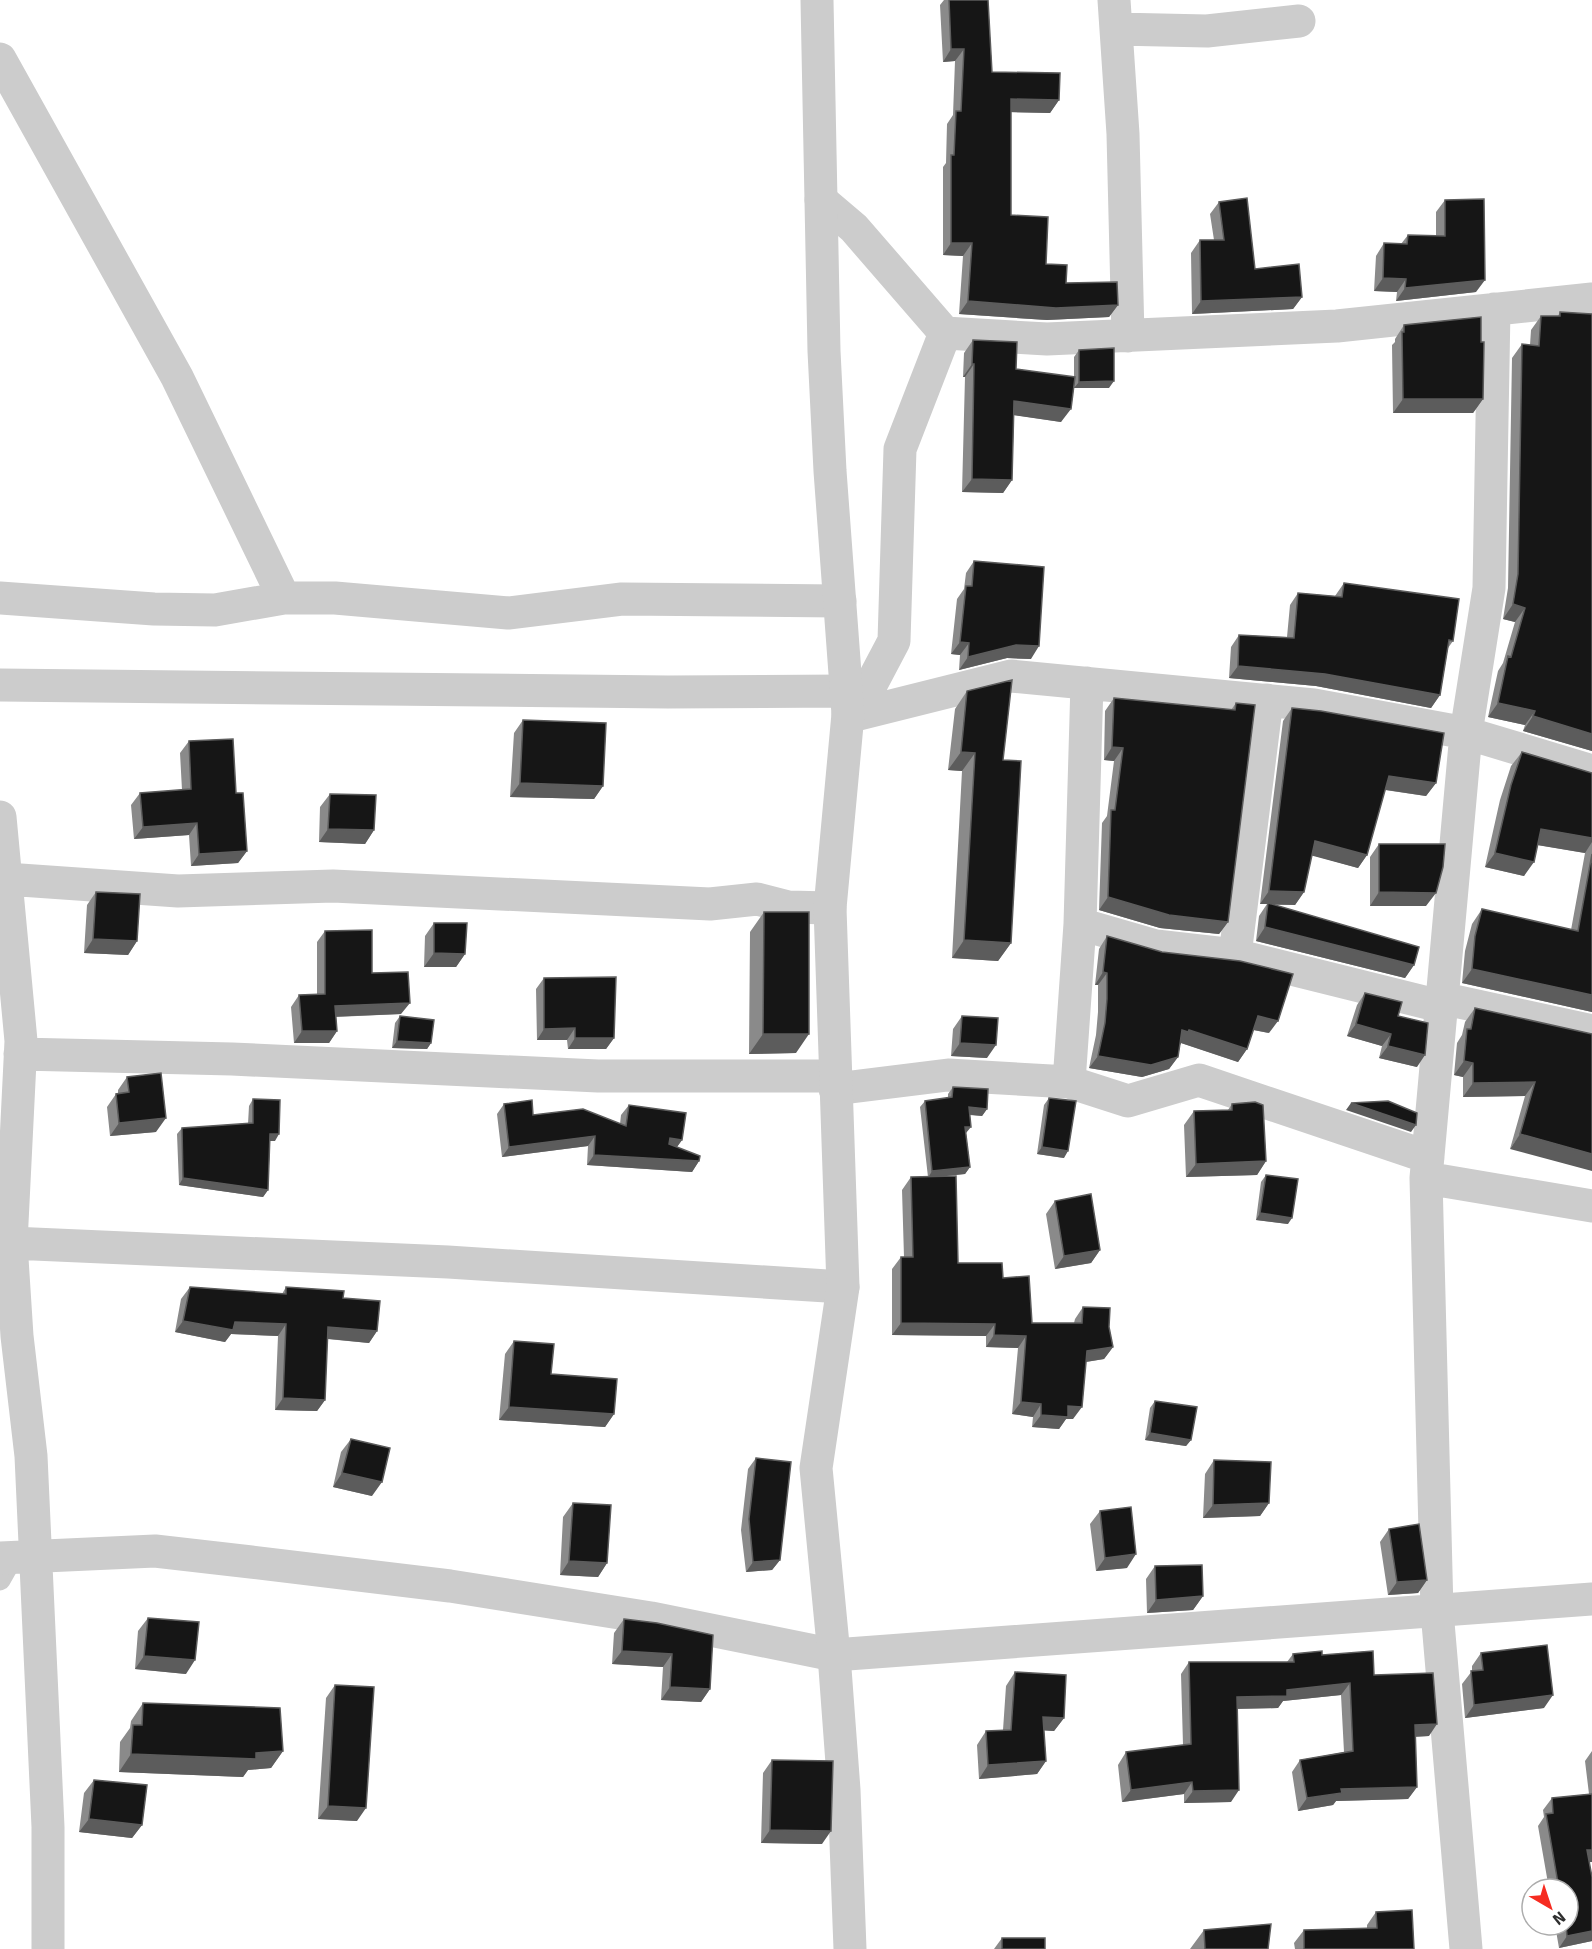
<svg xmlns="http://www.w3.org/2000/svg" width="1592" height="1949" font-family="Signika,sans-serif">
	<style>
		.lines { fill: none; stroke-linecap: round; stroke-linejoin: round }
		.service { stroke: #ccc; stroke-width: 21 }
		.minor { stroke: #ccc; stroke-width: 33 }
		.tertiary { stroke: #ccc; stroke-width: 33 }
		.wall { fill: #8a8a8a }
		.shaded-wall { fill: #5c5c5c }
		.building { fill: #161616; stroke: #5c5c5c; stroke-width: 1.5 }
	</style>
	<rect width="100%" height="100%" fill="#fff"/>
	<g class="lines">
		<path class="service" d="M0,1580L13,1557"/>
		<path class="minor" d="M1114,0L1123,134L1128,336
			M1116,29L1207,31L1299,21
			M0,59L177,377L284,598
			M821,200L854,228L945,333L1047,339L1337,326L1592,299
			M0,598L154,609L215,610L284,598H335L508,613L622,599L840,601
			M0,685L668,692L846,691
			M848,714L855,715L1011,676L1314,705L1466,733L1592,771
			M855,715L894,641L900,449L945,333
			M0,817L21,1041L11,1243L17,1336L31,1456L48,1827V1949
			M6,879L178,891L333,886L710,904L757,899L788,907L830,908
			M1080,924L1156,946L1235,955L1440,1006
			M1235,955L1267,700
			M1441,998L1592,1031
			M20,1054L232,1059L598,1076H835
			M1069,1082L1080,924L1087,683
			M835,1089L948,1075L1069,1082L1128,1101L1199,1080L1428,1157
			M1426,1178L1592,1206
			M11,1243L448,1262L843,1287
			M0,1558L155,1551L251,1562L450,1586L651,1618L834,1655L1592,1599
			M1466,1949L1437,1611L1426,1178L1466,733L1489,588L1494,309"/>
		<path class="tertiary" d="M817,0L824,351L830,471L848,714L830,908L843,1287L816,1468L834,1655L844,1790L850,1949"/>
	</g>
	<path class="wall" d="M944,0H988L992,72L1059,100L1050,113L1011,112V215L1046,264L1066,283L1118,305L1109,317L1047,320L959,314L963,256L943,255V167L946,163L947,124L953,115L955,61L943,62L940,5Z
		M1445,200L1476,292L1396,301L1397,292L1374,291L1376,256L1384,243L1401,244L1408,235L1436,236V212Z
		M1219,202L1255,269L1302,297L1293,309L1192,314L1191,253L1200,240H1214L1210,214Z
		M1560,312L1592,314V751L1523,731L1525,725L1488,717L1498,671L1503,663L1515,622L1503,619L1508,588L1512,358L1522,344L1530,345L1531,330L1541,316H1558Z
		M1404,325L1481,342L1483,399L1473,413H1393L1392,345L1395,342V339Z
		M973,340L1016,369L1074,377V357L1079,350L1109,388H1074V380L1061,422L1014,415L1012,480L1003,493L962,492L965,377H963L964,353Z
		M974,561L1031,659L1007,658L959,670L960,655L951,654L957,599L964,589L966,573Z
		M1344,583L1453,641L1448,648L1440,695L1431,708L1316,686L1229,678L1231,647L1239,635L1287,637L1290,605L1298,593L1335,596Z
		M967,691L1011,943L998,961L952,958L962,771L948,770L955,709Z
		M1114,698L1231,710L1236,703L1228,922L1219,934L1160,928L1099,910L1102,823L1107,816L1114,761L1104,760L1105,711Z
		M1292,708L1436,783L1426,796L1385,790L1367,855L1358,868L1312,855L1304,892L1295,905H1275L1414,965L1405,978L1256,941L1259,916L1267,904H1260L1283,721Z
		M523,720L603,786L594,799L510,797L514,733Z
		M189,741L236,793L247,851L238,863L191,866L189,835L134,839L131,805L140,793L182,790L180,753Z
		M1522,752L1592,773V1012L1462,983L1465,951L1472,924L1482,909L1571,930L1585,853L1538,845L1524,876L1485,867L1500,800L1511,766Z
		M330,794L374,830L365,844L319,842L320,807Z
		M1379,844L1426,906H1370V857Z
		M96,892L137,941L128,955L84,953L87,905Z
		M764,912L796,1053L749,1054L750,932Z
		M434,923L465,954L456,967H424L425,936Z
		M325,931L372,973L401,1014L336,1017L337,1031L329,1043H294L291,1007L299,995L317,994V942Z
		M1107,936L1269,1033L1253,1030L1247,1049L1238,1062L1181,1043L1180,1045L1178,1057L1169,1069L1142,1077L1089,1068L1096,1035L1098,1012V985H1095L1099,949Z
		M544,978L614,1038L606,1049H568L567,1040H537L536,989Z
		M1365,993L1398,1016L1417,1067L1379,1058L1382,1046L1347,1036L1357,1005Z
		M1475,1008L1592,1034L1510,1149L1525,1096L1463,1097V1077L1454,1075L1457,1043L1462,1035L1465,1022Z
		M400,1016L431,1043L427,1049L392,1048L395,1023Z
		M962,1016L987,1058L951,1056L953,1029Z
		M127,1077L156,1132L110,1136L107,1107L116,1094L118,1093V1090Z
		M953,1087L987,1109L982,1116L969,1115L966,1133L970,1167L965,1174L940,1176L958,1263L1003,1278L1032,1323H1074L1075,1319L1083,1307L1109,1327L1113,1347L1104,1359L1086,1362L1073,1419H1066L1059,1429L1032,1427L1033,1417L1012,1414L1018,1348L986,1347V1336L892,1335V1269L901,1257H904L902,1190L911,1177H928L920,1107L925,1101L948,1098V1094Z
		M1049,1098L1064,1158L1037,1154L1044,1105Z
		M253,1099L275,1141H270L268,1190L263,1197L179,1185L177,1134L182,1128L248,1124L249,1106Z
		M504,1104L533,1115L620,1124L621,1115L629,1105L682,1140L677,1147L699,1161L692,1172L587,1165L588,1146L502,1157L497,1114Z
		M1232,1104L1266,1161L1257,1175L1186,1177L1184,1125L1194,1111L1228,1110Z
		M1266,1175L1288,1224L1256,1220L1261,1182Z
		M1055,1201L1100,1250L1091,1263L1055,1269L1046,1214Z
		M190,1287L282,1294L286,1287L343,1298L377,1331L369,1343L327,1339L325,1400L317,1411L275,1410L278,1336L231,1334L225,1342L175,1332L181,1299Z
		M514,1341L551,1374L614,1414L605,1427L499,1420L505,1354Z
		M1155,1401L1191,1440L1186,1446L1145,1440L1150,1408Z
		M351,1439L372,1496L333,1487L341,1452Z
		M756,1458L780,1560L772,1570L746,1572L741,1530L748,1469Z
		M1214,1460L1269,1503L1260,1516L1203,1518L1205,1474Z
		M573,1503L607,1563L598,1577L560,1575L563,1517Z
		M1100,1511L1127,1568L1096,1571L1090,1524Z
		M1389,1529L1427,1580L1418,1593L1388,1595L1380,1542Z
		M1155,1566L1203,1596L1193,1610L1147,1613L1146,1579Z
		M148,1618L186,1674L135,1669L138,1631Z
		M624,1619L657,1623L710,1689L701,1702L661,1700L663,1667L612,1664L614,1633Z
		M1481,1653L1544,1708L1465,1718L1462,1684L1472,1671V1666Z
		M1293,1654L1322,1655L1374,1675L1429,1736L1415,1737L1417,1787L1408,1799L1336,1801L1333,1805L1298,1811L1292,1772L1300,1760L1344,1752L1341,1695L1283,1701L1278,1708L1237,1709L1231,1802L1184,1803V1794L1122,1802L1118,1765L1126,1752L1183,1745L1181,1674L1189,1662H1287Z
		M1015,1672L1064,1718L1054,1731L1044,1730L1046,1761L1037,1774L979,1779L977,1745L986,1731L1003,1730L1006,1686Z
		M335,1685L357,1821L318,1819L326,1698Z
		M143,1703L283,1751L271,1768L248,1770L243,1777L119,1772L120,1742L130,1728L131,1721Z
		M1592,1751V1862H1589L1592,1877V1941L1559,1948L1555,1925H1568V1889H1549L1538,1826L1544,1817L1543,1810L1552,1798L1589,1794L1585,1761Z
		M772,1760L822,1844L761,1843L763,1773Z
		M94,1780L142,1825L132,1838L79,1832L84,1793Z
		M1376,1912L1414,1949H1295L1294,1943L1304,1930L1367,1929V1925Z
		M1204,1930L1268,1949H1190Z
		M1002,1938L1045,1949H994Z"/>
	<path class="shaded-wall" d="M951,49H964L955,61L943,62Z
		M1011,99L1059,100L1050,113L1002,112Z
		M951,243H972L963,256L943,255Z
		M1383,278L1406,279L1397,292L1374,291Z
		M1485,280L1476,292L1396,301L1405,288Z
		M1302,297L1293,309L1192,314L1201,301Z
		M968,301L1118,305L1109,317L1047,320L959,314Z
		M972,364H974L965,377H963Z
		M1114,381L1109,388H1074L1079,382Z
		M1403,399H1483L1473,413H1393Z
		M1014,401L1071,409L1061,422L1005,414Z
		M972,479L1012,480L1003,493L962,492Z
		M1513,604L1525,608L1515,622L1503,619Z
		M960,642L969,643L960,655L951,654Z
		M1016,645L1039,646L1031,659L1007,658L959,670L968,657Z
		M1238,666L1325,674L1440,695L1431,708L1316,686L1229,678Z
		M1498,703L1535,711L1525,725L1488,717Z
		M1533,716L1592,734V751L1523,731Z
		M1112,747L1123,748L1114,761L1104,760Z
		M961,752L975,753L962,771L948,770Z
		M1389,776L1436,783L1426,796L1380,789Z
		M520,783L603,786L594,799L510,797Z
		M197,823L189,835L134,839L143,827Z
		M328,829L374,830L365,844L319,842Z
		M1541,829L1592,838V842L1585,853L1531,844Z
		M1315,841L1367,855L1358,868L1306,854Z
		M247,851L238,863L191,866L199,854Z
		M1495,853L1534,862L1524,876L1485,867Z
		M1269,891L1304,892L1295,905L1268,904V903L1267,904H1260Z
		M1379,892L1436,893L1426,906H1370Z
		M1108,897L1228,922L1219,934L1160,928L1099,910Z
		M1265,927L1414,965L1405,978L1256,941Z
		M93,939L137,941L128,955L84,953Z
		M964,940L1011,943L998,961L952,958Z
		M434,953L465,954L456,967H424Z
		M1472,969L1592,995V1012L1462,983Z
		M1103,972L1107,973L1098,985H1095Z
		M410,1003L401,1014L327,1017L335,1006Z
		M1258,1016L1278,1021L1269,1033L1249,1029Z
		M1356,1024L1391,1034L1382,1046L1347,1036Z
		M575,1028L567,1040H537L544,1029Z
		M1182,1030H1189L1247,1049L1238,1062L1181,1043L1180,1045Z
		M302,1031H337L329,1043H294Z
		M763,1034H809L796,1053L749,1054Z
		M575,1038H614L606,1049H568Z
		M397,1041L431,1043L427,1049L392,1048Z
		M960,1043L996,1045L987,1058L951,1056Z
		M1388,1046L1425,1055L1417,1067L1379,1058Z
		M1098,1056L1178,1057L1169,1069L1142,1077L1089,1068Z
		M1464,1061L1473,1063L1463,1077L1454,1075Z
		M1535,1082L1525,1096L1463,1097L1473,1083Z
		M1351,1103L1416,1125L1411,1132L1346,1110Z
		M969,1107L987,1109L982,1116L964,1114Z
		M166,1118L156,1132L110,1136L119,1123Z
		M965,1127H971L966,1133Z
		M270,1134H279L275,1141H265Z
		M1520,1134L1592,1154V1171L1510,1149Z
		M595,1136L588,1146L502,1157L509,1147Z
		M670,1138L682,1140L674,1151L662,1149Z
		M1042,1147L1068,1151L1064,1158L1037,1154Z
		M594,1155L699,1161L692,1172L587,1165Z
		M1266,1161L1257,1175L1186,1177L1196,1164Z
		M970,1167L965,1174L928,1178L932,1171Z
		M183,1178L268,1190L263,1197L179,1185Z
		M1260,1213L1292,1218L1288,1224L1256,1220Z
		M1100,1250L1091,1263L1055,1269L1064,1256Z
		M183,1321L235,1322L286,1324L278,1336L231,1334L225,1342L175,1332Z
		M901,1323L995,1324L986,1336L892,1335Z
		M328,1327L377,1331L369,1343L320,1338Z
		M994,1335L1026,1336L1018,1348L986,1347Z
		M1113,1347L1104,1359L1079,1363L1087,1351Z
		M283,1398L325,1400L317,1411L275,1410Z
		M1021,1402L1041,1404L1033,1417L1012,1414Z
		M1068,1406L1082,1407L1073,1419H1066L1059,1429L1032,1427L1041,1415Z
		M509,1407L614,1414L605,1427L499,1420Z
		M1150,1433L1191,1440L1186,1446L1145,1440Z
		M342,1473L382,1482L372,1496L333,1487Z
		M1269,1503L1260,1516L1203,1518L1213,1505Z
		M1136,1554L1127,1568L1096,1571L1105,1558Z
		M780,1560L772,1570L746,1572L753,1562Z
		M569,1561L607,1563L598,1577L560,1575Z
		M1427,1580L1418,1593L1388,1595L1397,1582Z
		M1203,1596L1193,1610L1147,1613L1156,1600Z
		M622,1651L672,1654L663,1667L612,1664Z
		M144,1656L195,1660L186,1674L135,1669Z
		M1350,1683L1341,1695L1283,1701L1278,1708L1229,1709L1237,1697L1287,1690Z
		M670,1687L710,1689L701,1702L661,1700Z
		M1553,1695L1544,1708L1465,1718L1474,1705Z
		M1043,1717L1064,1718L1054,1731L1034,1730Z
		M1437,1724L1429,1736L1406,1737L1415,1725Z
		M283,1751L271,1768L248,1770L243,1777L119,1772L131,1754L256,1753Z
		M1046,1761L1037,1774L979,1779L988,1765Z
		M1192,1782L1184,1794L1122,1802L1131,1790Z
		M1417,1787L1408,1799L1336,1801L1333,1805L1298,1811L1307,1798L1341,1789Z
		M1239,1790L1231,1802L1184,1803L1193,1791Z
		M328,1806L366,1808L357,1821L318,1819Z
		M89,1819L142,1825L132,1838L79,1832Z
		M770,1830L831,1831L822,1844L761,1843Z
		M1587,1850H1592V1862L1579,1863Z
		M1592,1931V1941L1559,1948L1567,1936Z"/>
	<path class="building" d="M949,0H988L992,72L1060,73L1059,100L1011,99V215L1048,217L1046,264L1067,265L1066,283L1117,282L1118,305L1056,308L968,301L972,243H951V155H954L956,111H961L964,49H951Z
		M1247,198L1255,269L1299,264L1302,297L1201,301L1200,240H1224L1219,202Z
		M1484,199L1485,280L1405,288L1406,279L1383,278L1384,243L1407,244L1408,235L1445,236V200Z
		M1560,312L1592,314V734L1533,716L1535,711L1498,703L1508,656L1511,657L1525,608L1513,604L1518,574L1522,344L1539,346L1541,316H1560Z
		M1481,317V342H1484L1483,399H1403L1402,332H1404V325Z
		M973,340L1017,342L1016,369L1075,377L1071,409L1014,401L1012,480L972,479L974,364H972Z
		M1114,348V381L1079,382V350Z
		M974,561L1044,567L1039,646L1016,645L968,657L969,643L960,642L966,586H972Z
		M1344,583L1459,599L1453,641L1449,640L1440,695L1325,674L1238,666L1239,635L1294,638L1298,593L1342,597Z
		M1012,680L1003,760L1021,761L1011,943L964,940L975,753L961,752L967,691Z
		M1114,698L1235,710L1236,703L1255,705L1228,922L1169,915L1108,897L1111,810H1115L1123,748L1112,747Z
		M1292,708L1321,711L1444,733L1436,783L1389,776L1367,855L1315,841L1304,892L1269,891Z
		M523,720L606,723L603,786L520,783Z
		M233,739L236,793H243L247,851L199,854L197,823L143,827L140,793L191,789L189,741Z
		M1522,752L1592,773V838L1541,829L1534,862L1495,853L1511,785Z
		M330,794L376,795L374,830L328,829Z
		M1379,844H1445L1443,867L1436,893L1379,892Z
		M1592,854V995L1472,969L1475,936L1482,909L1578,931Z
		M96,892L140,894L137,941L93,939Z
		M1268,903L1419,947L1414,965L1265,927Z
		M764,912H809V1034H763Z
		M434,923H467L465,954L434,953Z
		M372,930V973L408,972L410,1003L335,1006L337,1031H302L299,995L325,994V931Z
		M1107,936L1162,952L1240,961L1293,974L1278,1021L1258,1016L1247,1049L1189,1030L1188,1032L1182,1030L1178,1057L1151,1065L1098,1056L1105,1023L1107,999V973L1103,972Z
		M616,977L614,1038H575V1028L544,1029V978Z
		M1365,993L1402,1002L1398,1016L1428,1023L1425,1055L1388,1046L1391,1034L1356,1024Z
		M1475,1008L1592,1034V1154L1520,1134L1535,1082L1473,1083V1063L1464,1061L1467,1029H1471Z
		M400,1016L434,1020L431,1043L397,1041Z
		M962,1016L998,1018L996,1045L960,1043Z
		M161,1073L166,1118L119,1123L116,1094L129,1092L127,1077Z
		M953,1087L988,1089L987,1109L969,1107L971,1127H965L970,1167L932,1171L925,1101L952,1097Z
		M1049,1098L1076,1101L1068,1151L1042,1147Z
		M253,1099L280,1100L279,1134H270L268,1190L183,1178L182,1128L253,1123Z
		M532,1100L533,1115L583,1109L626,1126L629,1105L686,1113L682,1140L670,1138L669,1144L700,1156L699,1161L594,1155L595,1136L509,1147L504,1104Z
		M1388,1101L1417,1113L1416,1125L1351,1103Z
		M1255,1102L1263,1105L1266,1161L1196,1164L1194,1111L1232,1110V1104Z
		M1266,1175L1298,1179L1292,1218L1260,1213Z
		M956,1176L958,1263H1002L1003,1278L1029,1276L1032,1323H1082L1083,1307L1110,1308L1109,1327L1113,1347L1087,1351L1082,1407L1068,1406V1417L1041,1415V1404L1021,1402L1026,1336L994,1335L995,1324L901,1323V1257H913L911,1177Z
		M1091,1194L1100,1250L1064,1256L1055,1201Z
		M190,1287L286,1294V1287L344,1291L343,1298L380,1301L377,1331L328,1327L325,1400L283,1398L286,1324L235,1322L233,1330L183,1321Z
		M514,1341L554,1344L551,1374L617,1379L614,1414L509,1407Z
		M1155,1401L1197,1407L1191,1440L1150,1433Z
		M351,1439L390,1448L382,1482L342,1473Z
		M756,1458L791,1462L780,1560L753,1562L749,1519Z
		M1214,1460L1271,1462L1269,1503L1213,1505Z
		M573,1503L611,1505L607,1563L569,1561Z
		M1131,1507L1136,1554L1105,1558L1100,1511Z
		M1419,1524L1427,1580L1397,1582L1389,1529Z
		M1202,1565L1203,1596L1156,1600L1155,1566Z
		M148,1618L199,1622L195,1660L144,1656Z
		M624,1619L657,1623L713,1635L710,1689L670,1687L672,1654L622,1651Z
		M1547,1645L1553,1695L1474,1705L1471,1671L1483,1670L1481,1653Z
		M1322,1651V1655L1373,1651L1374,1675L1433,1673L1437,1724L1415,1725L1417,1787L1341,1789L1342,1793L1307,1798L1300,1760L1353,1751L1350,1683L1287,1690V1696L1237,1697L1239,1790L1193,1791L1192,1782L1131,1790L1126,1752L1191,1744L1189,1662H1294L1293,1654Z
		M1015,1672L1066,1675L1064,1718L1043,1717L1046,1761L988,1765L986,1731L1011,1730Z
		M335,1685L374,1687L366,1808L328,1806Z
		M143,1703L280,1708L283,1751L256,1753V1759L131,1754L133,1725H142Z
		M772,1760L833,1761L831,1831L770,1830Z
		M94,1780L147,1785L142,1825L89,1819Z
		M1592,1794V1850H1587L1592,1877V1931L1567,1936L1566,1925H1568V1889H1559L1546,1814L1553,1813L1552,1798Z
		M1412,1910L1414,1949H1304V1930L1377,1928L1376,1912Z
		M1271,1924L1268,1949H1205L1204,1930Z
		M1002,1938H1045V1949H1002Z"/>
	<g transform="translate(1550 1907) rotate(141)"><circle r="28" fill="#ffffff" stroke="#acacac" stroke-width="1.5"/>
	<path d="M0-4.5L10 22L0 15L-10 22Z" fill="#f62c21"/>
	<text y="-9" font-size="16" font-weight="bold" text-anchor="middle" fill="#2f2f2f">N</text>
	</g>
</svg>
